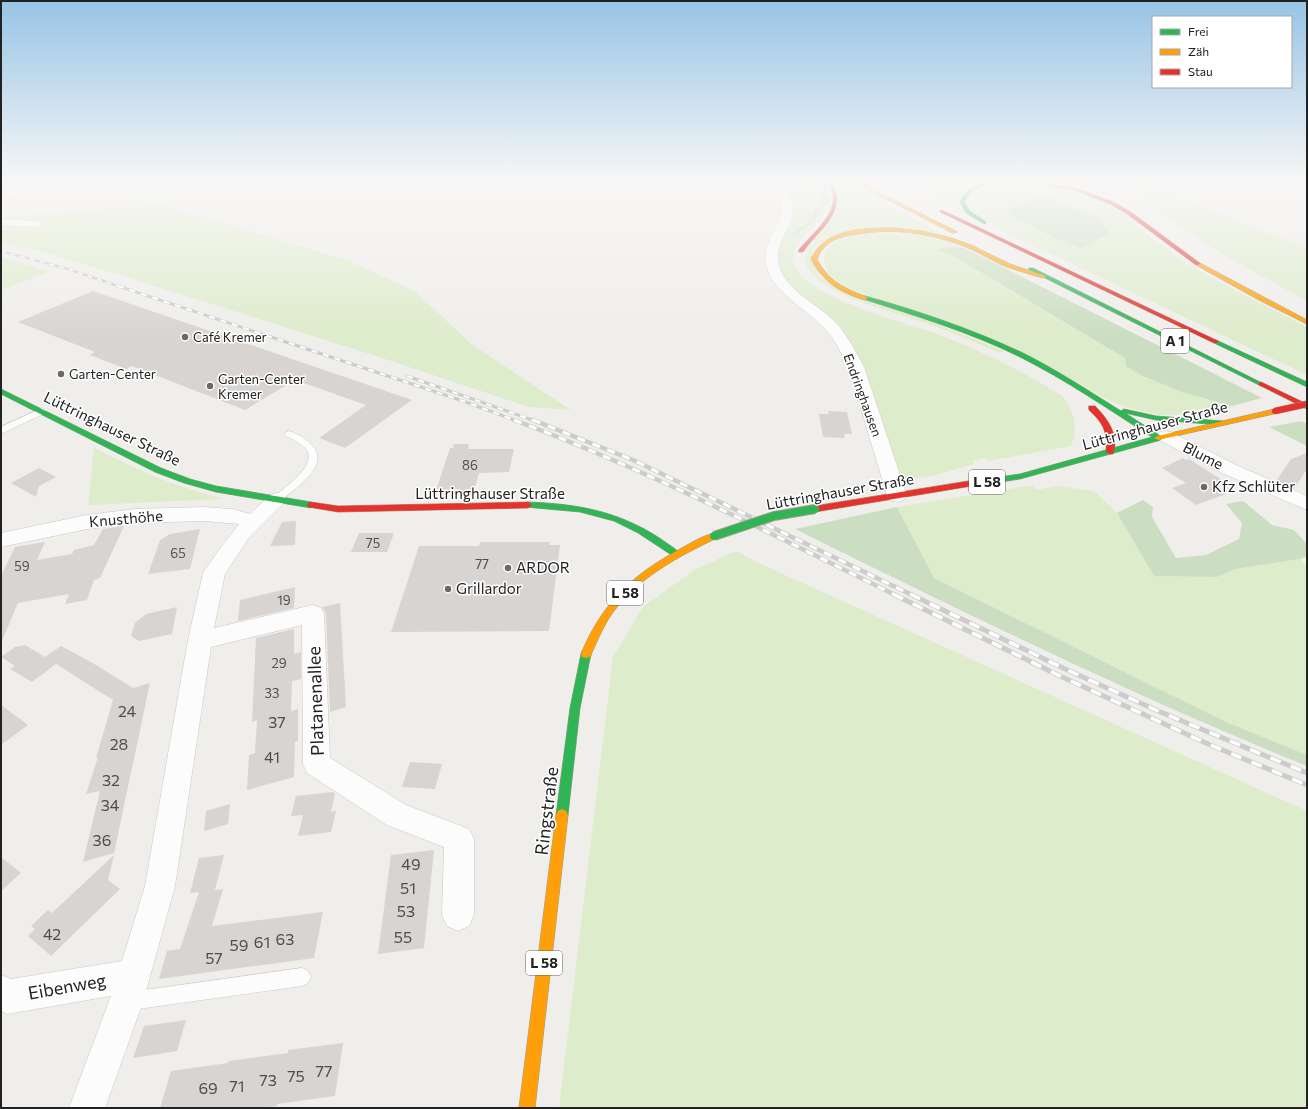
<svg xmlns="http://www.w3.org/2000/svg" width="1308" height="1109" font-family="Commissioner,sans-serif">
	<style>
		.grass { fill: #ddeccb }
		.forest { fill: #cbdec1 }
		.building { fill: #d7d4d2 }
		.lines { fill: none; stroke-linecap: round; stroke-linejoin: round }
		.lane-casing { stroke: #c9c8c7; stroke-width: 1 }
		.street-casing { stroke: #c9c8c7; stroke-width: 1 }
		.fast-casing { stroke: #999a82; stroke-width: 1 }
		.slow-casing { stroke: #999a82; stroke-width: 1 }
		.jam-casing { stroke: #999a82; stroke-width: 1 }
		.lane { fill: #fdfcfc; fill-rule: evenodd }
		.street { fill: #fdfcfc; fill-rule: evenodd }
		.fast { fill: #30b455; fill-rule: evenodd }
		.slow { fill: #ff9f0a; fill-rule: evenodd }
		.jam { fill: #e5322d; fill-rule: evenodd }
		.rail-far3-casing { stroke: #ccc; stroke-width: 2.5 }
		.rail-far2-casing { stroke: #ccc; stroke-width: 3 }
		.rail-far1-casing { stroke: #ccc; stroke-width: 4.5 }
		.rail-casing { stroke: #ccc; stroke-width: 5 }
		.rail-far3 { stroke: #fff; stroke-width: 1.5; stroke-dasharray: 5; stroke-linecap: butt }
		.rail-far2 { stroke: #fff; stroke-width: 2; stroke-dasharray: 6; stroke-linecap: butt }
		.rail-far1 { stroke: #fff; stroke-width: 3; stroke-dasharray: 8; stroke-linecap: butt }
		.rail { stroke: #fff; stroke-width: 3.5; stroke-dasharray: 11; stroke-linecap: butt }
		.fast-bridge-casing { stroke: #a79c86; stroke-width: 10; stroke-linecap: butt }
		.jam-bridge-casing { stroke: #a79c86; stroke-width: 7; stroke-linecap: butt }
		.fast-bridge { stroke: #30b455; stroke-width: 8 }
		.jam-bridge { stroke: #e5322d; stroke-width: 6 }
		.poi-dot { fill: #6a6968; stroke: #fff; stroke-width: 1.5 }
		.labels { text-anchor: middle; stroke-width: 3; stroke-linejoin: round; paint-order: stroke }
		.far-poi-label { font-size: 13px; fill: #222; stroke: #fff; text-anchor: start }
		.far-street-label { font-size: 13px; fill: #222; stroke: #fff }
		.number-label { font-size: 13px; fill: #4f4e4e }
		.shield { fill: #fff; stroke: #646464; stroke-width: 1 }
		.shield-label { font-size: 14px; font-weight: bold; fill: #222 }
		.street-label { font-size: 15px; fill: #222; stroke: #fff }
		.poi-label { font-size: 15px; fill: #222; stroke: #fff; text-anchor: start }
		.near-number-label { font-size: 16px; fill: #4f4e4e }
		.near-street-label { font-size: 18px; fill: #222; stroke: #fff }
	</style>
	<rect width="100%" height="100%" fill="#f0eeeb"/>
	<path class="grass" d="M753,182H815L819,191L820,205L812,219L792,235L801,234C807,223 822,217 825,204L831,200C826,224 791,237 794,260C798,297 906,322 937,334C974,348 1010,365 1044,385C1049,389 1057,392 1062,396C1074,410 1079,429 1071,446L988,461L985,458L972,461L974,464L936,475L900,481L860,364L785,281L775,260L790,198L782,186L769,188Z
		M834,182H842L948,237L894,228L819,243L812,250L818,276L1004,351L1000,353C975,342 951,332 926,323C900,314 809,292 805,261C804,248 816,240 822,230C829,220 833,199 837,187Z
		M897,182H992L965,190L967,214Z
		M1124,182H1141L1307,248V301L1222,254L1179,226L1139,196L1111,185Z
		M1018,183L1072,190L1111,205L1158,243L1188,264L1221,283L1307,327V375L1009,234L983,221L970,209L967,198C981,185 999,184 1018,183Z
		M161,204L350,261L416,292L471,344L571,410L529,407L370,354L126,277L39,251L1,243V217Z
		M882,233C914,233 934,237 964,248L948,247L939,250L951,255L1004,286L1125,358L1126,366L1182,392L1232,406L1229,409L1171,415H1159L1129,408L1108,400L1053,369L844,286C839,282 833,279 829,274C826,270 824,264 824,259C824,236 866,234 882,233Z
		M1,257L20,262L49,272L1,290Z
		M94,448L150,475L183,487L223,499L88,505Z
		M1027,486H1033L1036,490L1057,486L1094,491L1117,513L1154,576L1217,577L1235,569L1300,559L1307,566V755L1226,722L934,578L897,507Z
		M736,551L765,566L1307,811V1108H559L613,657L643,607L694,570Z"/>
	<path class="forest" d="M815,182H825L827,185L831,200L825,204C823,213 801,235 793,236L791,235L812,219L814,209L820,205L819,191Z
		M1043,196L1080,209L1102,221L1110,233L1082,248C1054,239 1030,227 1005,211L1018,204Z
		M948,247L964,248L983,257L1262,398L1232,406L1182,392L1141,375L1126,366L1125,358L1004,286L951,255L938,250Z
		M1302,421L1307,424V446L1269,427Z
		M1143,500L1153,507L1152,517L1176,558L1206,555L1239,539L1242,523L1226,504L1243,501L1272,525L1294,530L1307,544V556L1300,559L1235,569L1217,577L1154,576L1117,513Z
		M897,507L934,578L1226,722L1307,755V766C1133,696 963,612 795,529Z"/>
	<path class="building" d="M93,291L412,400L345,448L319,438L366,405L295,380L245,410L132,366L126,369L90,355L95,352L18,322Z
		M828,411L847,412L852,434H844L845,438L823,437L819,414H829Z
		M454,444H469L468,449H514L509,472L479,473L474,491H436L450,448H453Z
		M1307,453V469L1294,489L1276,481L1291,459Z
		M1183,458L1186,460L1189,459L1225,482L1215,486L1226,494L1196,505L1172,488L1186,483L1162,468Z
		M39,468L56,477L39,486L36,497L11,483Z
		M296,521L295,545L270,546L282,522Z
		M124,526L100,578L94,580L87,600L65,604L69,594L18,603L1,643V576L15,547L45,542L37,560L72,554L74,550L94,545L103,529Z
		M200,529L190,569L148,574L160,540L170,534Z
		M359,533H394L387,552H351Z
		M480,542H550L549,545H560L549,631L391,632L419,546H479Z
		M295,587L294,608L238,621L240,600Z
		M340,603L346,707L330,712L326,614L322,607Z
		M177,607L172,634L139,641L131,636L135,623L146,614Z
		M294,629V654L301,652V679L292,681L291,711L298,709V741L295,742L294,777L247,790L249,755L255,753L257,720L252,722L256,638Z
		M25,645L45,657L61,646L91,662L133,688L150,683L114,853L83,862L100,791L86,794L98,757L96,758L113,700L56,664L32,682L10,669L15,666L1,657L15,647Z
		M1,705L28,725L1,745Z
		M410,762L442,764L435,789L402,787Z
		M333,792L335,793L331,812L336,811L331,832L298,836L303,815L291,816L296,796Z
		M230,804L228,824L204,831L206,811Z
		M434,850L424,948L378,954L391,855Z
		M114,855L108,880L120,889L51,956L28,936L35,929L31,926L48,910L52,913Z
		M224,855L215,890L223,889L212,926L323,912L314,958L159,979L167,951L180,949L199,892L190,893L199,858Z
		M1,857L21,873L1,891Z
		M186,1020L177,1051L133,1058L144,1026Z
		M343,1043L335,1096L277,1104V1106L262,1108H160L171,1071L228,1063L229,1061L288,1053V1050Z"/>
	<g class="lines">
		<g class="lane-casing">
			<path id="lane" d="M42,408L46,411L45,413L1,434V427Z
				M289,431C296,433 305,438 311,444C332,466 296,487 281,501L277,502L272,499L273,497C284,488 314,468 308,452C304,444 293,440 286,436L284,434L286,432Z
				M302,968L308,971L311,977L308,983L302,986L130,1010L124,1007L121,1001L124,995L130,992Z"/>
		</g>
		<g class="street-casing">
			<path id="street" d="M43,182H59L58,184L1,199V193Z
				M746,182H758L767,187H782C785,191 789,195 791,199C801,222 771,242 779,266C787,291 814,302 832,319C846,332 855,350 864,367L907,496L904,500L897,502L890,500L887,496C879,468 870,440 862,412C854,386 848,361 833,339C816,313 781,301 768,271C755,239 796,221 775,192H761Z
				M1,219L36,221L40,222L42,224L40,226L36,227L1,225Z
				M1165,431L1171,432L1236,465L1307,496V510L1222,473L1159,440L1156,436L1159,432Z
				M277,493L284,495L287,499L284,503L248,539L225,574L214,628L313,605L321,608L324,614L330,758L406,805L469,829L474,839V915L469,926L458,931L447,926L442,915L444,847L387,825L307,773L303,764L302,625L211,647L175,886L143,1002L105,1108H69L111,996L7,1014L1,1011V975L11,979L122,961L145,886L188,640L203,573L219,550L239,524L204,521L135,523L87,529L1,547V533L87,515L135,509L204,507L232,509L250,514L270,495Z"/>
		</g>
		<g class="fast-casing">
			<path id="fast" d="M988,182H1011C1008,184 1003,184 999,184C984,185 971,188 964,202L970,211L986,222V223L984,224L966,213L960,202C966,189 975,185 988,182Z
				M1029,268H1033L1264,384L1261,386L1029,270Z
				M865,296C917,310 974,330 1023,353C1057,370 1089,391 1121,411L1124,409L1156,416L1222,421L1226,423L1222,425L1156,420L1125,413L1161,436V440L1020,479L975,486L972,485L971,483L972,481L1020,474L1152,437C1108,409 1066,380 1020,357C970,332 916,316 863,299V297Z
				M1216,340L1307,382V387L1214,343L1213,342Z
				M1,389L161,468L190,479L216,486L311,502L315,505L311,508L216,492L184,483L155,472L1,394Z
				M528,502C579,504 618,511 661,539C667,544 676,548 680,554L679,556H673L638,533L614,521L580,512L525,507L524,505Z
				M586,650L590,651L591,654L580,708L568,815L566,819L562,821L558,819L556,815L570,708L581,654L582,651Z"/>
		</g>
		<g class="slow-casing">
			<path id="slow" d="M853,182H858L958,232L953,233Z
				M894,228L922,231L952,238L971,245L1010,264L1046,276L1043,278C1029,274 1015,270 1002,265C988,258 975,250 961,245C928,233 893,228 858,234C840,236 824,241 817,259C828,281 845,289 867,297V299L865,300C841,293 823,282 811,259C825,228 865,228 894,228Z
				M1198,262L1307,320V324L1259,300L1196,265L1195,264Z
				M1275,409H1278V413L1158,440L1154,438L1158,436Z
				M714,533L717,534L718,536L717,538C677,557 634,580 609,618C601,631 596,644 590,657L586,658L582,657L581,654C602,603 632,575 680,549C691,543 702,536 714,533Z
				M562,809L566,811L568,815L535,1108H519L556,815L558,811Z"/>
		</g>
		<g class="jam-casing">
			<path id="jam" d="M828,182H832C848,213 819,229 803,252H799L798,251C810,235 837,216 833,193C832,189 829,185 828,182Z
				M1023,182H1034L1075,188L1114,202L1131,212L1201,264L1196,265L1127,214L1110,204L1074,190Z
				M942,210L1218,341L1219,342L1214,343L940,212V211Z
				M1261,382L1307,404V409L1259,385L1258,384Z
				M1089,406H1095C1107,418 1120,435 1113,454H1110L1106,452C1107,431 1104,424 1089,410Z
				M975,480L978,481L979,483L978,485L815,512L811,509L815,506Z
				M311,502L338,506L528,502L532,505L528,508L338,512L308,507L307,505L308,503Z"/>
		</g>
		<use href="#lane" class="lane"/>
		<use href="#street" class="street"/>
		<use href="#fast" class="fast"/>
		<use href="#slow" class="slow"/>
		<use href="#jam" class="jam"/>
		<g class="rail-far3-casing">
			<path id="rail-far3" d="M1,251L68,269L121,287"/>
		</g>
		<g class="rail-far2-casing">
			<path id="rail-far2" d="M118,286L463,401L517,421
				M407,376L535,421"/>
		</g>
		<g class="rail-far1-casing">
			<path id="rail-far1" d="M514,420C645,469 770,533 895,595
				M533,420L633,460L912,595"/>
		</g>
		<g class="rail-casing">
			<path id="rail" d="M893,594L1060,676L1208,744L1307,785
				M910,594L1063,668L1158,711L1307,773"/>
		</g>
		<use href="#rail-far3" class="rail-far3"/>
		<use href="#rail-far2" class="rail-far2"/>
		<use href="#rail-far1" class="rail-far1"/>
		<use href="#rail" class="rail"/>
		<g class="fast-bridge-casing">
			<path id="fast-bridge" d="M714,536L774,516L815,509"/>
		</g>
		<g class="jam-bridge-casing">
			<path id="jam-bridge" d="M1275,411L1307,404"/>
		</g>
		<use href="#fast-bridge" class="fast-bridge"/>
		<use href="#jam-bridge" class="jam-bridge"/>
	</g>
	<linearGradient id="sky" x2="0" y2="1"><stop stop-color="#97c4e6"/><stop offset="0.54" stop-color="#f8f7f6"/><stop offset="1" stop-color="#f8f7f6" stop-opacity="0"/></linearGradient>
	<rect width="1308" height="337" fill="url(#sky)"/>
	<g class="poi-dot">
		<circle cx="185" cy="337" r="4"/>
		<circle cx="61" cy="374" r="4"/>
		<circle cx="210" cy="386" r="4"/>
		<circle cx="1204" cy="487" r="4"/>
		<circle cx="508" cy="568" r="4"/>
		<circle cx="448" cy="589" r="4"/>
	</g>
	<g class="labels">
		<g class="far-poi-label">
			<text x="193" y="342">Café Kremer</text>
			<text x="69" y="379">Garten-Center</text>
			<text x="218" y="384">Garten-Center<tspan x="218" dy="15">Kremer</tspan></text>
		</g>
		<g class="far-street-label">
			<text transform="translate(863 395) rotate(70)" y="5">Endringhausen</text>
		</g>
		<g class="number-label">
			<text x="470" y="470">86</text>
			<text x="373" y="548">75</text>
			<text x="178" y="558">65</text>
			<text x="482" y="569">77</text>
			<text x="22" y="571">59</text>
			<text x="284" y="605">19</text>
			<text x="279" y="668">29</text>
			<text x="272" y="698">33</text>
		</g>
		<g class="shield">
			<rect x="1161" y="329" width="28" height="24" rx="3"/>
			<rect x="969" y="470" width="36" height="24" rx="3"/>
			<rect x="607" y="581" width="36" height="24" rx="3"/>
			<rect x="526" y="951" width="36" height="24" rx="3"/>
		</g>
		<g class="shield-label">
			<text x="1175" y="346">A 1</text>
			<text x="987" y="487">L 58</text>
			<text x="625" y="598">L 58</text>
			<text x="544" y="968">L 58</text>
		</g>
		<g class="street-label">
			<text transform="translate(1155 426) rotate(-15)" y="5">Lüttringhauser Straße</text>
			<text transform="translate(112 429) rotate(26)" y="5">Lüttringhauser Straße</text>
			<text transform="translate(1203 456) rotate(27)" y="5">Blume</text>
			<text transform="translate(840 492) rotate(-10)" y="5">Lüttringhauser Straße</text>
			<text x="490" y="499">Lüttringhauser Straße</text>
			<text transform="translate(126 519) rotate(-5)" y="5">Knusthöhe</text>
		</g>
		<g class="poi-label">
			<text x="1212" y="492">Kfz Schlüter</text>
			<text x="516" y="573">ARDOR</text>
			<text x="456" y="594">Grillardor</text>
		</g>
		<g class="near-number-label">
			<text x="127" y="717">24</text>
			<text x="277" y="728">37</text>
			<text x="119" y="750">28</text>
			<text x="272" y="763">41</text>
			<text x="111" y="786">32</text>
			<text x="110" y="811">34</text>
			<text x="102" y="846">36</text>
			<text x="411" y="870">49</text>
			<text x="408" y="894">51</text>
			<text x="406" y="917">53</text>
			<text x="52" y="940">42</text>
			<text x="403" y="943">55</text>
			<text x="285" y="945">63</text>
			<text x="262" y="948">61</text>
			<text x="239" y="951">59</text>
			<text x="214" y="964">57</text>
			<text x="324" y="1077">77</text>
			<text x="296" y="1082">75</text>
			<text x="268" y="1086">73</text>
			<text x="237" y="1092">71</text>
			<text x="208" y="1094">69</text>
		</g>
		<g class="near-street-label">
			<text transform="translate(316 701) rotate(-92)" y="6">Platanenallee</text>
			<text transform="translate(547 811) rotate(-83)" y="6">Ringstraße</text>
			<text transform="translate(67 987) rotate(-10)" y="6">Eibenweg</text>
		</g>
	</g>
	<rect width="1308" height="1109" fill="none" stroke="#222222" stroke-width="4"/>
	<rect x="1152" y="16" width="140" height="72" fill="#ffffff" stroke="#a7a7a7"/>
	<rect x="1160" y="29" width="20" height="6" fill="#30b455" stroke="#a7a7a7"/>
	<text x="1188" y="36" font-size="12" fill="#222222">Frei</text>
	<rect x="1160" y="49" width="20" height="6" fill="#ff9f0a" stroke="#a7a7a7"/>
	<text x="1188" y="56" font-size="12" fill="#222222">Zäh</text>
	<rect x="1160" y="69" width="20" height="6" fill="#e5322d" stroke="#a7a7a7"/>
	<text x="1188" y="76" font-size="12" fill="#222222">Stau</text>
</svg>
